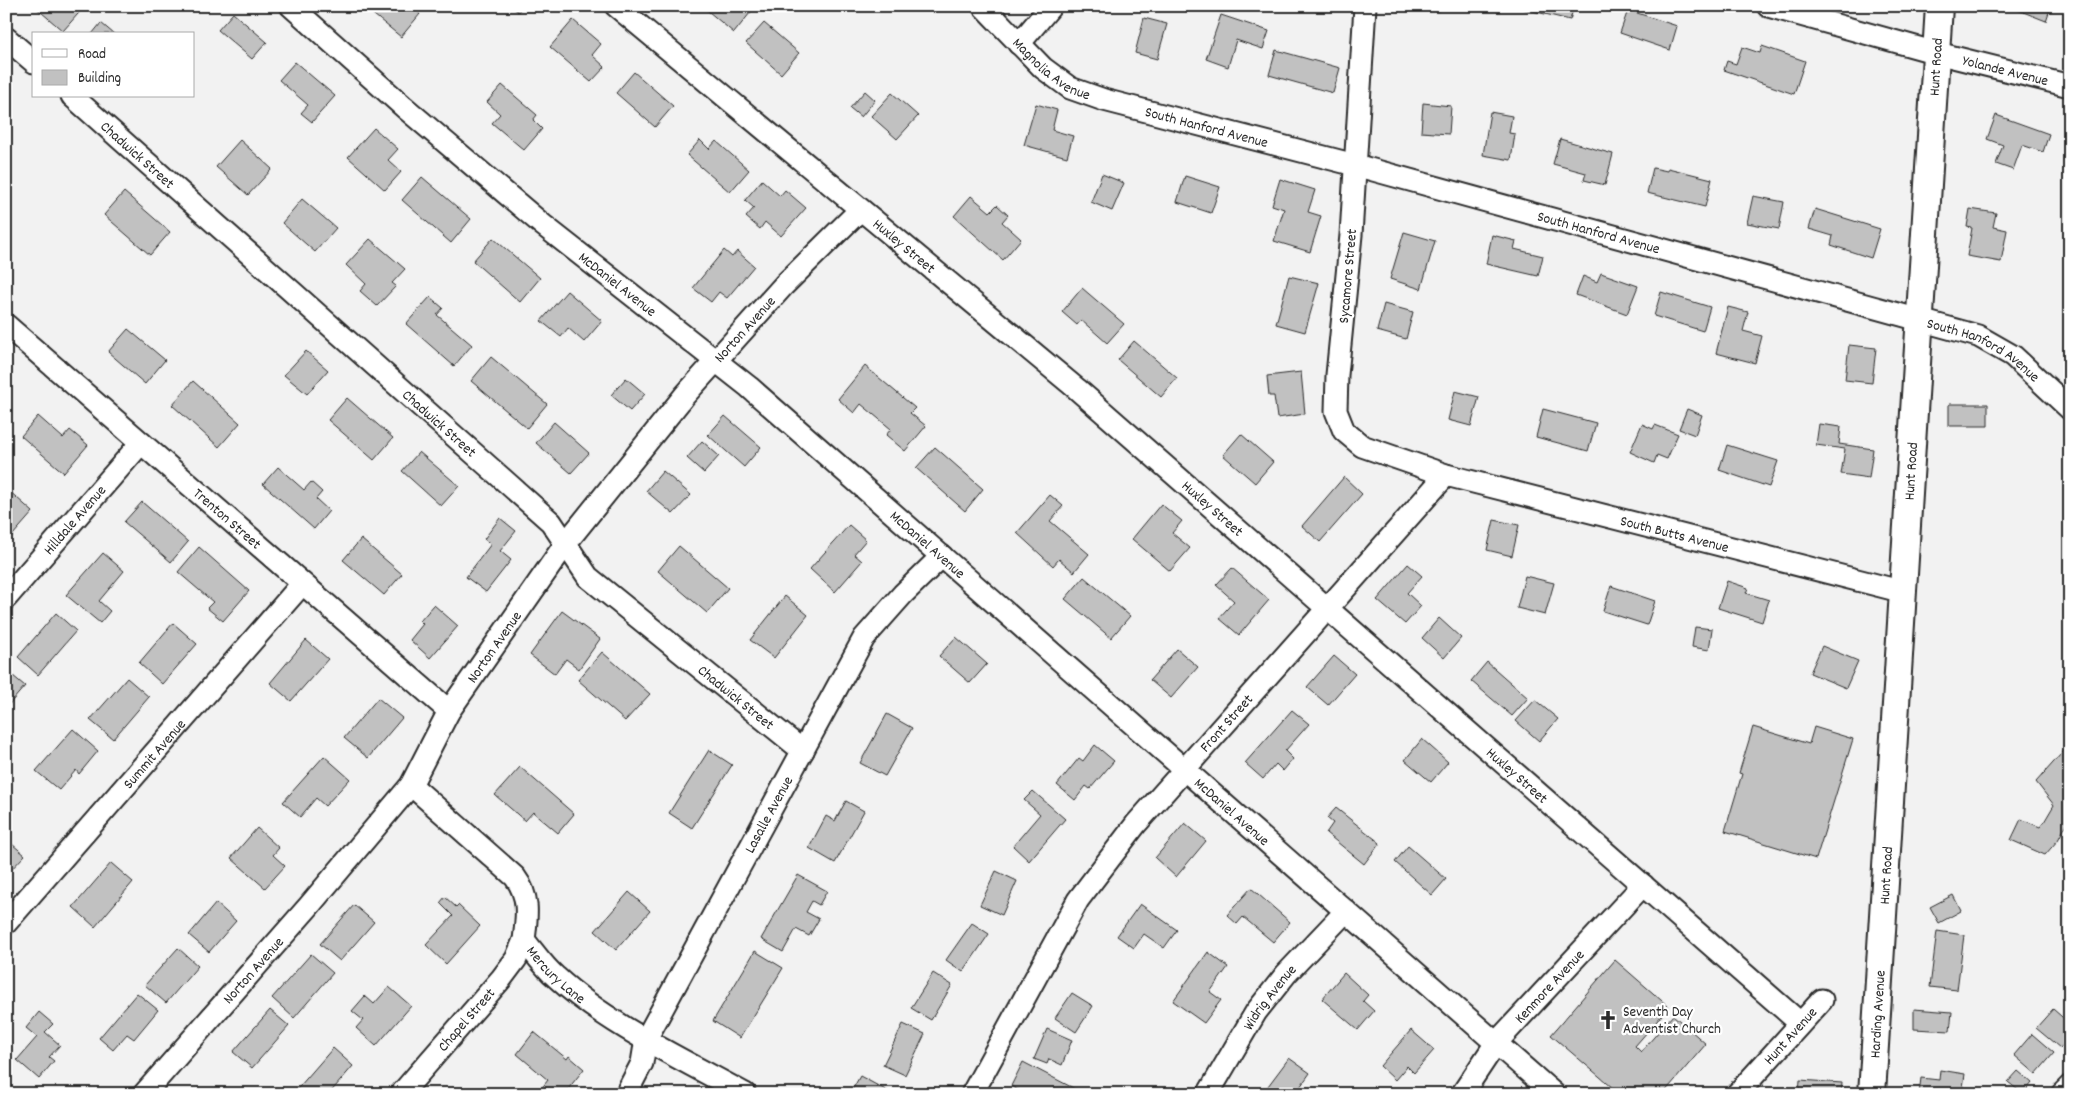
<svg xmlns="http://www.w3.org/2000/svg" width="2076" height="1100" font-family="Dekko,sans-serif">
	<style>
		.building { fill: #c1c1c1; stroke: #2b2b2b }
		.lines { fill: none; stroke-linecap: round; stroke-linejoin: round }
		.minor-casing { stroke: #2b2b2b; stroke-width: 25 }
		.tertiary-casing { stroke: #2b2b2b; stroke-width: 30 }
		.minor { stroke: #fff; stroke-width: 21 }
		.tertiary { stroke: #fff; stroke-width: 26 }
		.labels { text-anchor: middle; stroke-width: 4.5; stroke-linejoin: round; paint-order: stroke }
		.street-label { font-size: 15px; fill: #2b2b2b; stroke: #fff }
		.poi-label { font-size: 15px; fill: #2b2b2b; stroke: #fff; text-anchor: start }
	</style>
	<rect width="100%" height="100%" fill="#f2f2f2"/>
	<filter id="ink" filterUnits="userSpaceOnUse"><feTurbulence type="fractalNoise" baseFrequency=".02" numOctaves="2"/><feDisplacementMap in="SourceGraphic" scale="10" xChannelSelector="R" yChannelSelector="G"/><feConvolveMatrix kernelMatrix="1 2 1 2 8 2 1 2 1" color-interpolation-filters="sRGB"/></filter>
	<g filter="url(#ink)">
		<path class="building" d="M34,6H85L63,31Z
			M363,6H410L420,14L401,37Z
			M511,6H523L518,12Z
			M702,6H751L754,8L734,33Z
			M1421,6H1442L1440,11Z
			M1525,6H1574L1570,20L1524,9Z
			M2008,6H2051L2046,21Z
			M1628,10L1677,26L1670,50L1620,33Z
			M233,13L267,42L252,59L218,30Z
			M1221,15L1269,31L1263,49L1236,40L1228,67L1206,59Z
			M1144,18L1167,24L1157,59L1135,53Z
			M573,20L601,44L592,55L605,67L591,82L550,47Z
			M101,23L114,34H92Z
			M764,23L799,53L781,74L746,43Z
			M1762,46L1805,61L1794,94L1724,70L1727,61L1736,64L1742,47L1760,53Z
			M1276,50L1340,68L1333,93L1269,75Z
			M295,62L335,96L312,122L301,113L308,105L279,80Z
			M634,72L673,106L655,127L616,93Z
			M502,85L537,115L533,120L542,129L524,150L492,123L500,114L487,102Z
			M865,91L875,100L861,117L850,108Z
			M892,93L918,116L897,139L871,116Z
			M1423,103L1451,106L1449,134L1421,132Z
			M1036,104L1057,110L1052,130L1073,136L1067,157L1024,145Z
			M1490,112L1512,116L1509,133L1515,134L1511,160L1483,155Z
			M1996,115L2049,134L2043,152L2022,145L2013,170L1996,164L2003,145L1987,139Z
			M374,128L398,149L388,160L401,172L385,190L348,157Z
			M1560,139L1613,154L1605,185L1584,180L1586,173L1553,164Z
			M240,140L272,169L248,195L216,167Z
			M700,140L709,149L716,141L749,170L730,192L687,155Z
			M1653,168L1667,171L1668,168L1712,179L1705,207L1647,193Z
			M1102,174L1124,183L1112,211L1091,202Z
			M1185,176L1220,187L1211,213L1177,202Z
			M422,177L471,219L451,243L402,200Z
			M1280,179L1315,190L1308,212L1321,216L1310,252L1274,241L1284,209L1272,205Z
			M762,180L780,196L785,190L806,208L781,236L765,222L760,229L746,217L754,208L745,200Z
			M124,192L170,232L150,255L104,215Z
			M971,196L990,212L997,205L1008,215L1002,222L1021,239L1003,260L954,216Z
			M1753,196L1784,202L1779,229L1747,223Z
			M302,199L336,228L315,252L282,223Z
			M1815,209L1880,229L1871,258L1831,245L1833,236L1809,229Z
			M1970,209L1996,213L1993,227L2007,230L2001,262L1967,256L1972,228L1967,227Z
			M1404,232L1435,241L1421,289L1390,279Z
			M1492,235L1516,241L1514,249L1543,256L1538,276L1486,264Z
			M493,238L540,278L520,302L473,261Z
			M370,239L405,269L392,283L396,286L377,306L360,291L366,284L346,265Z
			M724,250L732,257L737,251L754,266L727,298L719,292L711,302L693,288Z
			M1601,273L1638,286L1627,314L1576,295L1583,276L1597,282Z
			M1289,276L1319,283L1305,332L1276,324Z
			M1082,288L1124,324L1107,343L1081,320L1077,325L1062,312Z
			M567,291L602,321L584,342L568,328L561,337L541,321Z
			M1661,292L1710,307L1703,331L1654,316Z
			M430,297L443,308L437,315L472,345L454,366L406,324Z
			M1384,304L1413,312L1406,339L1377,331Z
			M1728,307L1748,312L1743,331L1762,336L1755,363L1716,353Z
			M128,329L165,360L145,384L108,352Z
			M1134,341L1177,378L1161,397L1118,360Z
			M1849,345L1876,348L1872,383L1845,380Z
			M306,351L328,370L307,394L284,375Z
			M491,357L547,404L527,428L471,381Z
			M865,366L915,408L910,413L926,426L905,451L886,435L891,429L861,404L854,413L838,399Z
			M1301,372L1305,414L1277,418L1274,396H1269L1267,376Z
			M626,378L645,394L630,411L611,395Z
			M193,381L240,423L219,447L172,405Z
			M1455,391L1479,397L1471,426L1448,420Z
			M347,398L393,438L374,460L328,420Z
			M1949,404H1988V426H1949Z
			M1543,409L1596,423L1588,451L1536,437Z
			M1687,409L1702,415L1695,435L1679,429Z
			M38,416L63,438L70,430L88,445L64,473L21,436Z
			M725,416L761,447L744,467L708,435Z
			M554,422L589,453L571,473L536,443Z
			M1642,424L1653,429L1655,425L1678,434L1667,459L1657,455L1654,463L1630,452Z
			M1819,424L1841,427L1839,444L1873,449L1869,478L1841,474L1845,449L1816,445Z
			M1241,434L1273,462L1255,483L1223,455Z
			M702,441L719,456L704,473L687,458Z
			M1727,445L1778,461L1769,487L1719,470Z
			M935,447L983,489L965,511L916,468Z
			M419,452L459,486L441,506L402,471Z
			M278,467L304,490L311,482L322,492L316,499L329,511L314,529L263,484Z
			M663,471L691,495L673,514L646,491Z
			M1344,477L1362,494L1320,542L1302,526Z
			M8,490L33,512L12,536L6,531Z
			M1050,495L1063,506L1050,521L1089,554L1074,572L1059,559L1053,566L1017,533Z
			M142,502L188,542L171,562L124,522Z
			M1161,504L1182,521L1172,533L1190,548L1170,571L1132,539Z
			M500,518L516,531L500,551L511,560L486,592L466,577L491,544L484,539Z
			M1494,520L1519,525L1512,556L1487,550Z
			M849,525L866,540L854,554L862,561L835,592L810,569Z
			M361,539L402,574L384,595L343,560Z
			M679,546L728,588L707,613L658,571Z
			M199,547L249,591L223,621L207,608L213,602L178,572Z
			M103,553L124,571L99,601L110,611L100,623L66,595Z
			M1408,564L1422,576L1407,593L1421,606L1405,624L1377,600Z
			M1232,568L1269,600L1239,635L1219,618L1234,601L1216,585Z
			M1525,576L1554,583L1545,615L1517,608Z
			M1084,577L1130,616L1111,638L1065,599Z
			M1727,581L1748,588L1746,593L1769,600L1762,622L1718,608Z
			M1611,586L1655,601L1647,625L1603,611Z
			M785,596L808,615L774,658L750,640Z
			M434,605L458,626L430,658L410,640L423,624L420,621Z
			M562,611L600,639L579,669L566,659L555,674L530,655Z
			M56,613L76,631L38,675L18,657Z
			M1439,618L1461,638L1444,658L1422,638Z
			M173,623L197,644L162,684L139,663Z
			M1695,627L1712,629L1709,650L1692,647Z
			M956,637L987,664L970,683L939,656Z
			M306,640L328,659L291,701L270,683Z
			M1822,646L1858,661L1846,688L1810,673Z
			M1177,649L1198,667L1171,698L1150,680Z
			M602,652L650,694L625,721L578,680Z
			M1334,656L1355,674L1328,705L1307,687Z
			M1487,662L1528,698L1512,716L1471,681Z
			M6,670L25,686L6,708Z
			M127,678L149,697L113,739L90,720Z
			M378,698L402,718L368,758L344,738Z
			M1535,700L1558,719L1539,741L1516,721Z
			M1292,710L1309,724L1285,751L1293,759L1283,771L1276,764L1263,779L1245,763Z
			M887,714L912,728L885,776L860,763Z
			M1753,727L1809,744L1814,727L1853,739L1816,859L1725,831L1742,774L1739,773Z
			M73,729L98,751L79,774L76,770L59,790L36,771Z
			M1422,739L1448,762L1431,782L1405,760Z
			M2070,744V818L2058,840L2045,855L2011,840L2021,819L2040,827L2044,822L2054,805L2036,782Z
			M1095,745L1114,761L1090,789L1086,786L1075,800L1057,785L1079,758L1083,761Z
			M709,750L732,765L692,828L669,813Z
			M324,756L350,779L325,806L316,798L300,817L283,802Z
			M520,767L574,814L558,833L533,812L525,821L495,795Z
			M1033,791L1065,819L1029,861L1013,846L1040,814L1024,800Z
			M846,801L864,811L835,863L809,848L826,816L835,821Z
			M1336,808L1380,843L1364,864L1326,833L1333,823L1327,818Z
			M1185,823L1206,841L1176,877L1155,858Z
			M257,828L279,848L273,855L285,866L265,888L231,858Z
			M6,839L25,855L9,872L6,870Z
			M1408,846L1446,879L1432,895L1395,862Z
			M111,863L133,882L95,927L73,907Z
			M996,871L1017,881L1002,915L980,905Z
			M798,875L827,891L819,905L812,901L806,912L819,919L809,936L796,929L783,952L761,939Z
			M1251,888L1290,922L1273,942L1243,917L1237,924L1227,915Z
			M629,892L650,911L616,950L595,931Z
			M1953,895L1961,911L1939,923L1930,907Z
			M445,897L456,907L458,905L480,926L446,964L426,945L453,916L440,903Z
			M216,903L236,921L209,952L189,935Z
			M1140,904L1177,930L1164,948L1144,934L1134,948L1117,936Z
			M354,905L374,922L340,961L320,944Z
			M972,923L989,934L963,972L946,960Z
			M1937,931L1964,935L1957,990L1930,987Z
			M178,948L198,966L166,1003L145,985Z
			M755,951L783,968L740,1038L713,1021Z
			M1208,952L1228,967L1210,992L1221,1000L1204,1023L1173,1001Z
			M311,954L333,973L294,1018L272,998Z
			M1615,960L1669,1007L1635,1046L1641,1052L1673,1015L1706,1044L1663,1094H1620L1551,1035Z
			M933,973L952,985L931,1020L911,1008Z
			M1344,973L1368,995L1363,1001L1374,1011L1358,1030L1322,999Z
			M389,987L411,1006L376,1046L356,1028L363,1020L352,1011L365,996L374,1004Z
			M137,993L158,1010L134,1039L127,1034L113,1050L99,1038Z
			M1072,993L1093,1006L1076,1032L1055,1018Z
			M1914,1009L1952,1012L1950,1031L1914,1029Z
			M2053,1009L2070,1024V1037L2060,1048L2036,1028Z
			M270,1010L289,1026L252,1068L233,1052Z
			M39,1012L53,1024L45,1032L60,1045L49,1057L54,1061L39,1079L17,1060L37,1037L26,1028Z
			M903,1024L925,1034L905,1075L883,1065Z
			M1047,1029L1072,1040L1062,1065L1049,1059L1047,1064L1034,1059Z
			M1411,1030L1434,1050L1414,1073L1407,1066L1395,1080L1380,1066Z
			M534,1032L567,1059L569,1056L584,1069L564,1094H537L548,1080L517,1054Z
			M2032,1034L2054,1053L2036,1074L2014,1055Z
			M333,1048L353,1066L329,1094H293Z
			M1289,1058L1310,1073L1295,1094H1262Z
			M1023,1062L1077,1090L1075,1094H1026L1011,1086Z
			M1940,1070L1965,1074L1962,1094H1919L1921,1078L1939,1080Z
			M2018,1071L2032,1083L2023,1094L2008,1082Z
			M860,1076L893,1094H850Z
			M1800,1080L1842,1083L1841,1094H1799Z"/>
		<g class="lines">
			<g class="minor-casing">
				<g id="minor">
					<path id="s1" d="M291,6L404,107L543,225L749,387L1554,1094"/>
					<path id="s2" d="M616,6L1077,389L1800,1023"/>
					<path id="s3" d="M983,6L1043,68L1070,88L1104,100L1355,165L1978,336L2013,356L2070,409"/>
					<path id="s4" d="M1365,6L1351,235L1337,375L1336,411L1344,431L1362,446L1446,475L1904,592"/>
					<path id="s5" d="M1768,6L1937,53L2070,86"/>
					<path d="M6,38L34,62"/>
					<path d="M1019,44L1051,6"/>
					<path id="s6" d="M72,96L551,522L588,577L803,751"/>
					<path id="s7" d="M6,325L449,711"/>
					<path id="s8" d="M6,598L141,443"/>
					<path id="s9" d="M411,785L515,877C530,897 527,916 524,940C534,952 544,967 556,977C608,1025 684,1060 745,1094"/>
					<path id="s10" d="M6,923L302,584"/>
					<path id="s11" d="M144,1094L309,906L411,785L449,711L566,543L685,395L784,285L860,210"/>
					<path id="s12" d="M401,1094L501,979L516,959L524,940"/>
					<path id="s13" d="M626,1094L642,1063L646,1039L864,638L903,594L942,556"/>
					<path id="s14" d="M972,1094L1078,900L1136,824L1446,475"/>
					<path id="s15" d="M1208,1094L1256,1012L1286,974L1346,911"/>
					<path id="s16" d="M1462,1094L1496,1043L1643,885"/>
					<path id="s17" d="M1737,1094L1822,1000"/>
					<path d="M2062,1094L2070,1086"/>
				</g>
			</g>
			<g class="tertiary-casing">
				<g id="tertiary">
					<path id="s18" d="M1872,1094L1939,6"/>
				</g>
			</g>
			<use href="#minor" class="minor"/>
			<use href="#tertiary" class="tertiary"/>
		</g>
	</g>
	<defs>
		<g id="church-bare" transform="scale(1.5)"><path d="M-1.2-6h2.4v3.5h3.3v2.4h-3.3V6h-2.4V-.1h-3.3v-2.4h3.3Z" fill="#2b2b2b" stroke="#fff" stroke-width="2.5" paint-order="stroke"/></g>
	</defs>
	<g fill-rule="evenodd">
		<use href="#church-bare" x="1608" y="1020"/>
	</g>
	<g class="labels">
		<g class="street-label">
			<text dy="5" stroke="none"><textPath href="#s3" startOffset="94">Magnolia Avenue</textPath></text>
			<text dy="5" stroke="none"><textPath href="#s18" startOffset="1029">Hunt Road</textPath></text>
			<text dy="5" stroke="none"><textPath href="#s5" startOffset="246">Yolande Avenue</textPath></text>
			<text dy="5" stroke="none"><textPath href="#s3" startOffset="262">South Hanford Avenue</textPath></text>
			<text dy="5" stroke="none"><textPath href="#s6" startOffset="88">Chadwick Street</textPath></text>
			<text dy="5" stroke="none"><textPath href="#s3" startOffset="668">South Hanford Avenue</textPath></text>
			<text dy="5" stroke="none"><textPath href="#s2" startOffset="375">Huxley Street</textPath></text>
			<text transform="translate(1347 276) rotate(-85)" y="5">Sycamore Street</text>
			<text dy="5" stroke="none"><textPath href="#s1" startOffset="429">McDaniel Avenue</textPath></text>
			<text dy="5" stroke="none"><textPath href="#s11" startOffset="975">Norton Avenue</textPath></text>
			<text dy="5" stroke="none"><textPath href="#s3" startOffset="1072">South Hanford Avenue</textPath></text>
			<text dy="5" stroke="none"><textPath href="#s6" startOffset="492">Chadwick Street</textPath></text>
			<text dy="5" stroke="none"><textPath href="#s18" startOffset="624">Hunt Road</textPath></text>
			<text dy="5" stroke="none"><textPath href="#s2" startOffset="780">Huxley Street</textPath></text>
			<text dy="5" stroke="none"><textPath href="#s7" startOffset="294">Trenton Street</textPath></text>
			<text dy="5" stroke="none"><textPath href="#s8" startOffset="104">Hilldale Avenue</textPath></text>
			<text dy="5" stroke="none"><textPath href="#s4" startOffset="776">South Butts Avenue</textPath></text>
			<text dy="5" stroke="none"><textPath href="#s1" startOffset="834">McDaniel Avenue</textPath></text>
			<text dy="5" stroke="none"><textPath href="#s11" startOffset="570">Norton Avenue</textPath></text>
			<text dy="5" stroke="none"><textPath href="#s6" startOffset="898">Chadwick Street</textPath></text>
			<text dy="5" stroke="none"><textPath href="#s14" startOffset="452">Front Street</textPath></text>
			<text dy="5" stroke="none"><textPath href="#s10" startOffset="225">Summit Avenue</textPath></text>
			<text dy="5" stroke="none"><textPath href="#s2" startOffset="1185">Huxley Street</textPath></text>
			<text dy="5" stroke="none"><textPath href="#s1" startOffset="1239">McDaniel Avenue</textPath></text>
			<text dy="5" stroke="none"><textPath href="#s13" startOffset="315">Lasalle Avenue</textPath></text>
			<text dy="5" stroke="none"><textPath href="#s18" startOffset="219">Hunt Road</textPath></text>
			<text dy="5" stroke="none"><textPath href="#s11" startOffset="165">Norton Avenue</textPath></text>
			<text dy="5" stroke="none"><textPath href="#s9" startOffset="252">Mercury Lane</textPath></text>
			<text dy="5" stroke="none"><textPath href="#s16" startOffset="139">Kenmore Avenue</textPath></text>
			<text dy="5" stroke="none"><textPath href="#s15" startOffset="115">Widrig Avenue</textPath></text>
			<text dy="5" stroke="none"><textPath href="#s18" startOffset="80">Harding Avenue</textPath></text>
			<text dy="5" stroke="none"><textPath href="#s12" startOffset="99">Chapel Street</textPath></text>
			<text dy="5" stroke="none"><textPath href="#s17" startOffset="79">Hunt Avenue</textPath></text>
		</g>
		<g class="poi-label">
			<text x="1623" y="1016">Seventh Day<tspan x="1623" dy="17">Adventist Church</tspan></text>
		</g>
	</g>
	<rect width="2076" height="1100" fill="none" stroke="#fff" stroke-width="25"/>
	<rect x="12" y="12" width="2051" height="1075" fill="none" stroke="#2b2b2b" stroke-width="2" filter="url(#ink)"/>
	<rect x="32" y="32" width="162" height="65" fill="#ffffff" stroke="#aaaaaa"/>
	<rect x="42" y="49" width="25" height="8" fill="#ffffff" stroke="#aaaaaa"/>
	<text x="78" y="58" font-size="15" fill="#2b2b2b">Road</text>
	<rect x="42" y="70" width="25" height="15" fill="#c1c1c1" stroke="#aaaaaa"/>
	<text x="78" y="82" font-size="15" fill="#2b2b2b">Building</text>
</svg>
